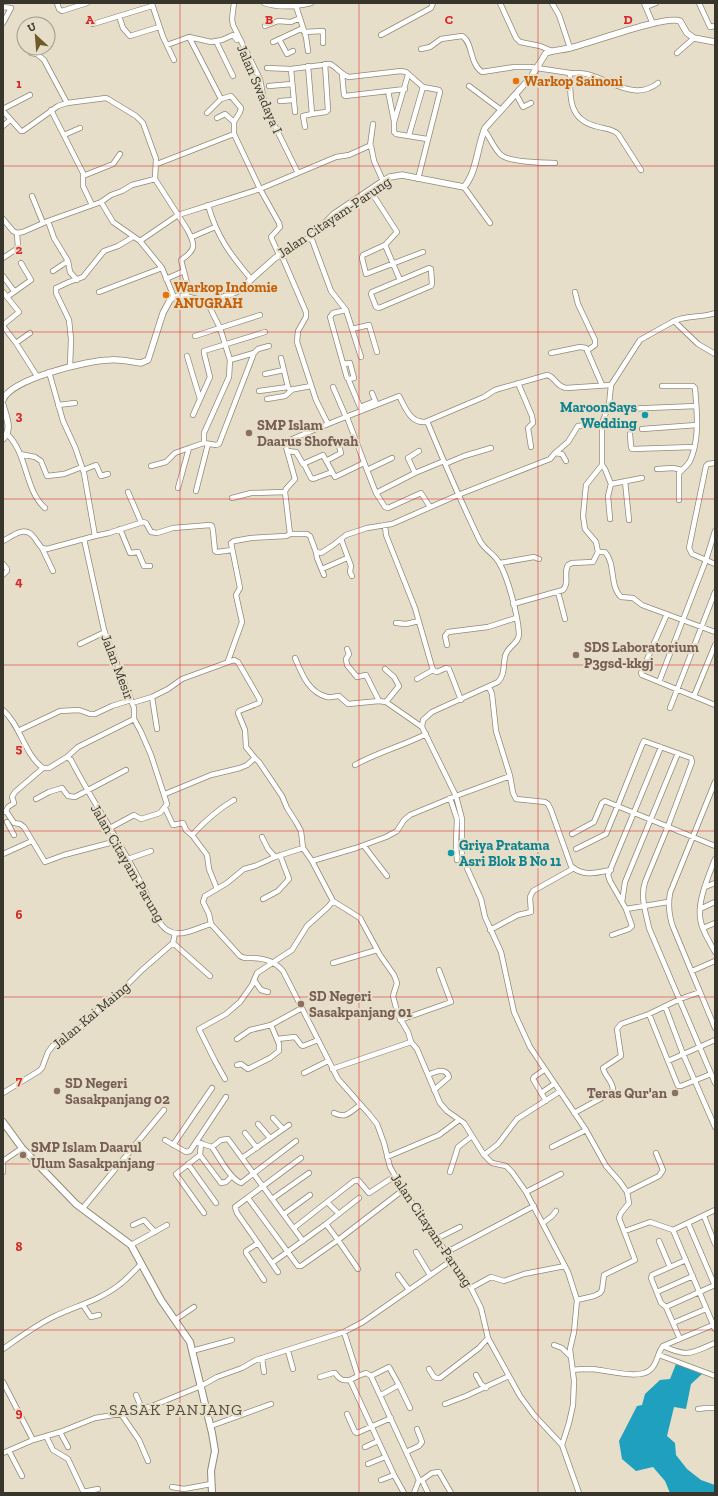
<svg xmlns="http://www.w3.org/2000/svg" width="718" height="1496" font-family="'Zilla Slab',serif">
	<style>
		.water { fill: #20a0bf }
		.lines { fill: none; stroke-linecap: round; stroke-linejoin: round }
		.minor-casing { stroke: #918a76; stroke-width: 6 }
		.tertiary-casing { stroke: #918a76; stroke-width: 7 }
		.secondary-casing { stroke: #918a76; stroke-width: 8 }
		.minor { stroke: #fff; stroke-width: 4.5 }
		.tertiary { stroke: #fff; stroke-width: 5.5 }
		.secondary { stroke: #fff; stroke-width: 6 }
		.grid { fill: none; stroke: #d62828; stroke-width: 1; stroke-opacity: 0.55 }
		.food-dot { fill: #e8710a; stroke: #e6dec8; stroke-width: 1.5 }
		.culture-dot { fill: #0f9aa8; stroke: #e6dec8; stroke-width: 1.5 }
		.education-dot { fill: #8d6e63; stroke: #e6dec8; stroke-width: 1.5 }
		.labels { text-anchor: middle; stroke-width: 4; stroke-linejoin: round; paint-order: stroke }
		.food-label { font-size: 14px; font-weight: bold; fill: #c56008; stroke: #e6dec8; text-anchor: start }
		.street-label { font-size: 14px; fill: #38352c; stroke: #e6dec8 }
		.culture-label { font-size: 14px; font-weight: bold; fill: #0d838f; stroke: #e6dec8; text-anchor: end }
		.education-label { font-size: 14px; font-weight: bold; fill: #785e54; stroke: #e6dec8; text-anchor: start }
		.quarter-label { font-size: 16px; letter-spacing: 1px; fill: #564f3d; stroke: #e6dec8 }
		.grid-label { font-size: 13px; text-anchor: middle; font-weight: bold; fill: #d62828; stroke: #e6dec8; stroke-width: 4; stroke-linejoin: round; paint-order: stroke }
	</style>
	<rect width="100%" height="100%" fill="#e6dec8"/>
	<path class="water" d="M676,1364L702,1374L691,1384L686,1409L674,1407L667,1436L675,1443L676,1455L687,1469L701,1480L715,1485V1493H670L665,1481L653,1467L636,1471L622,1459L619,1441L637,1406L642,1405L645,1394L660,1380L670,1379Z"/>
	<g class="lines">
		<g class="minor-casing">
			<path id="minor" d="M57,3L59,9L62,11L87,3
				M234,3L232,19L233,25L260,79L265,106L298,173
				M264,3C279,8 295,7 311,3
				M500,3L516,38L520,42L540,46L552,51
				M552,3L559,15L570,48
				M644,3L653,24
				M699,3L710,27L715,26
				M152,4L163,37L174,60
				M296,6L306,37L308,51
				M3,7L11,8L3,23
				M646,7L656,3
				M119,16L123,28L130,36L159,27
				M93,24L152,6
				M265,26L278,21L291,22L300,18
				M304,32L323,31V43
				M381,35L431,8L433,3
				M189,37L221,99L231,96L241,108L240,112L234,122V134L260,189L279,223L280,227L271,237L279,255
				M279,39L287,54L293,51
				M216,41L233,76
				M273,42L303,28
				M167,45L189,37L211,42L222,40L233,35L237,40
				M421,49L430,47L441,39L462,36C473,42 469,63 482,72L514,67H530L570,73C570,96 568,119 595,126C604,129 612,128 618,134L641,170
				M31,53L37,54L44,60L67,103
				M677,53L694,38
				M267,68L291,69L330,64C337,67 341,75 349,77L401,71L406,72L423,87L439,90L440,92L418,179
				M291,69L295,112
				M570,73C575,73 581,73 586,74C610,79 634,102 658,83
				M342,74L344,95L345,96L405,89
				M408,75L394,122V132L396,134L427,139
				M269,86L292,84
				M469,86L501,110
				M388,91L394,121
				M516,94L523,107L531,103
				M280,101L294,100
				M3,109L30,95
				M51,110L83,173V186L92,205
				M3,111L21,131H23L58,106L67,103L106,98L108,99L136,116L143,123L156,159L155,179L187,229C196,245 196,250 181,260L188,287L186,297
				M207,113L221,99
				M312,114L326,112L328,110L325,64
				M217,118L225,114L234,122
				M3,126L10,120
				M305,127L303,116L312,114L308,66
				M484,130C490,137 493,147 500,154C507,162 543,163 555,163
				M64,135L80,128
				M409,135L423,87
				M370,146L373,124
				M157,164L234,134
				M83,176L113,164L120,154
				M464,187L490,223
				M370,190L397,232L385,245L363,255L362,258L366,274L423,252
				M32,196L43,223
				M101,202L113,222L140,241L162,268L174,297
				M208,205C217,237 230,254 251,279
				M3,219L13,231L17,233L23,232L48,221L101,202L111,195L122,191L132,185L155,179
				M48,221L54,238L68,261L70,272L77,280
				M192,237L215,227
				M311,237L331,291L346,310L361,357
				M140,241L178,215L260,189L336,157L349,155L369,146H371L374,161L383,181
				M385,245L400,280
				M281,254L306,312V317L298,331L297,342L316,400L328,424L399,396C405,407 410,423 425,422L484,397L495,390L547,375C556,377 555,386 566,388L611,385
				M3,258L18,248L17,233
				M429,268L431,269L432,284L431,286L379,308L376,307L371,294L372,292Z
				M53,271L68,261
				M3,276L14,291
				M166,279L184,271
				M3,292L19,312L3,325
				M99,292L162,268
				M575,292L578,304L595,340V345L588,350
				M7,297L31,280L21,263
				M674,321C688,315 701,318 715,313
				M3,326L16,343L37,376
				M352,329L369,325L377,352
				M195,336L260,315
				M16,343L30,333
				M551,353L580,347L586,348L602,385
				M187,356L200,399
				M281,358L288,387L290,390L311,386
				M230,360L254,353L258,349L269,346
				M343,364L350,363L354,378L349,379L347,378L330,317L333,313L346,310
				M70,367L71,339L69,320L56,293V288L69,282L83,277L104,251L118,246L133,237
				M49,372L63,421L75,447L84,473L95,536
				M265,374L284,370
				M349,381L360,407L375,401
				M518,383L532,416L533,423L528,428L531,447
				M662,386H693L695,388C697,411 700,440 690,461C687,466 683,469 679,473V500
				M333,387L346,417
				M259,391L288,387
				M372,393L376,403
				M267,399L285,396L293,389
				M58,405L75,403
				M608,408L624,409L696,406
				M193,415L210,377L204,353V351L265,332
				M347,417L367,470L376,493L385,507L388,508L421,493L430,507
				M642,429L697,425
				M7,434C28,454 24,489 45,508
				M630,434L631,447L632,449L694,447
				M204,443V433L229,377L230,360L220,328L207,302
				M287,451L296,452L303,464L323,455L335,477L364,463
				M20,454L35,457L41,461L47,476L64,474L82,467
				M326,461L341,453L339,446
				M566,461L562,454L555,453L568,442L578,426L602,423
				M715,463L708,464L706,466L689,548L692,554L706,560L715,531
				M304,464L311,478L313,479L332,472
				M445,464L464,456L491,448
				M602,465L605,469L611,484L608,496L610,519
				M151,466L166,462L175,453L189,448L204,443L216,445L219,444L254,353
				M657,469L673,468L682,470
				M83,470L96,465L101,476L108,474
				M367,470L392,458
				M415,473L408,458L419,451
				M625,481L629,520
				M611,484L642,478
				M178,488L189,448
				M196,491L208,444
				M128,492L141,522
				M376,493L415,473L444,461
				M232,498L251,493L285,492
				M385,525L386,535L415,608L432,667L434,671L437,672L446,668L449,669L461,700
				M120,529L130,553L138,552L144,566H150
				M290,534H307L310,536L316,552L321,553L332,546L346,535L367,528L392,524L458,495L550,459L555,453
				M341,539L351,566L350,572L352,576
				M3,541C11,537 23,526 32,535C36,539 38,544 42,548L47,549L95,536L109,533L143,522L146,523L151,532L157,533L173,528L210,525L212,526L213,531L215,551L217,552L232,550
				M42,548L53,571
				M316,552L317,558L324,575
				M598,552L596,542L585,529L583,516L586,485L602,465V423L609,405L611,385L640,340L674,321L698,344L715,354
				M500,563L534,557L539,559
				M3,564L7,569V571L3,575
				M322,569L347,558
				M558,592L565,619
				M513,604L563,590C570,582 563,573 568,565L572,563L593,562L598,552H605C616,564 609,585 621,597L633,598L642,605L715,632
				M667,614L641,673L642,675L715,705
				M396,623L406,624L419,621
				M80,644L105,632
				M447,645L445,636L448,632L488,627L516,618
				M347,649L349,654L346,659L347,665L357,677L366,675L379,701
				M295,658C302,674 308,692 327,697C331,698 335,696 339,696L348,704L379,701L386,702L422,727
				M228,661L242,622L236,595L240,588L231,543L234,541L251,538L286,536L290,534L285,492L286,489L295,479L286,447V444L290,440L328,424
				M385,669L394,677L399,686L386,702
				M417,679L433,670
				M659,682L706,560L715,564
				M489,687L492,694L496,731L510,776
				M694,696L715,645
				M152,697L157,729
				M132,703L152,697L168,689L182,679L234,660L238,662L260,700L259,703L239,711L238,713L245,730L246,747L255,758
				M670,708L715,592
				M3,710C21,726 24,754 43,768H49L67,757L71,760C94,805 124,847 146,893C152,905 156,922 167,930C181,939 198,927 211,924L240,956C244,959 248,958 253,958C266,959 274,961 283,971L338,1079L369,1114L377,1124L384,1143L390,1167L403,1190L471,1288L481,1308L488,1338L520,1396L534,1415L562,1445L579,1493
				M18,731L60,711L79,710L90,714H95L112,706L131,700
				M67,757L78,747L134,719V708L104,630L84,539
				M355,765C378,752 403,746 426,734
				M715,782L670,893C668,905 669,916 673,927L715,1028
				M165,794L211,775L240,768L247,765L255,758L259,762L282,796L287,808L296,822L301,831L303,848
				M450,798L457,819L456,843L457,860
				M36,799L49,792L62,788L68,796L75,797L126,770
				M165,808L173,825L183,823L186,830L192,835
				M6,811L8,807L14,803L12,797L15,792L43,768
				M3,812L6,811L14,823L20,824L24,827L45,862L64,855L117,841
				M7,822L14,835
				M110,828L134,815L141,819L160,813L167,804L151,755L141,732L134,719
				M572,834L594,822L602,803L605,801L715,846
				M262,837L268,849L275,857
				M364,846L387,876
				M576,849L606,834L618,805L642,745L644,741L691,758L692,762L668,826L645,882C640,897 646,913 649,928L715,1083
				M3,854L32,841
				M128,859L151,851
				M715,859C709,875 698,899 700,917C701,929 709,941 715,952
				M312,861L356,848L386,837L397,831L404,820L410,815L456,796L422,727L423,720L432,712L498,682C505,675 503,666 505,657C506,647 519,644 519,634C518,616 508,576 498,561C493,553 485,550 480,541C461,502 444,462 427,421
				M705,887L715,883
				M217,889L209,869L207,855L192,835C205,821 218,809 234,800
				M263,899L278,891L289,879L280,855
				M333,901L360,918L380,955L394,975L397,983L393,996L398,1015L408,1032L411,1042L417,1049L440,1103L447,1111L464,1123L484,1155L492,1163L506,1166L512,1172L526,1192L568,1272L577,1300L574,1332L570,1349L574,1381L573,1405L569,1423L562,1445
				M622,902L625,882L678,753
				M626,909L668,902
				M700,909L715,902
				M211,924L209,914L203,902L205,896L227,883L244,869L255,866L275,857L303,848L312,861L333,901L328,907L307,926L292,950L257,973L252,985L240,1002L226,1014L199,1029L215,1061L225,1079
				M703,928L715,923
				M490,930L518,915L531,912L530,897L533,891L574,868
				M612,935L629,929L632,926L626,909L610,881L608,875L661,747
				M173,943L210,976
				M333,963L377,950
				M692,971L715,961
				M254,980L261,990L268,992
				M665,1006L683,1054L715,1127
				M649,1014L678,1086H681L711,1074
				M400,1020L451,1002L439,970
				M237,1039L250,1030L271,1025L302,1008
				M277,1039L295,1037L301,1045L303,1046L318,1040
				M668,1061L715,1040
				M237,1065L241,1064L248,1069L270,1058L279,1051V1044L271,1025
				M332,1069L411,1042
				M544,1070L534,1077L533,1079L546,1101
				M304,1073L328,1061
				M428,1075C435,1072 446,1067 449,1077L434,1090
				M3,1093L39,1071L42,1068L48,1052L55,1043L82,1027L99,1009L116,996L142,970L173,943L175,933
				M541,1093L554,1084
				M334,1113C346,1119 350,1112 360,1105
				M574,1113L607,1095L613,1090C613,1081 605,1077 603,1068L621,1056L617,1029L621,1024L649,1014L680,999L700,992
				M273,1118L283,1129
				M258,1124L270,1138
				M245,1133L257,1148
				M165,1140L186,1152L190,1151L196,1142L212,1147L221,1140L228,1139L303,1241
				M196,1142L226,1097
				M201,1143L200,1155L176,1174L204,1213
				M173,1145L212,1088
				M212,1147C219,1157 230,1179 241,1183L296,1141
				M552,1147L586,1130
				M200,1155L221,1183L226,1182L232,1176
				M484,1155L498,1144L517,1119L559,1092
				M387,1157L439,1135L459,1120
				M242,1158L289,1125
				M188,1164L216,1203
				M3,1172V1161L22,1148
				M450,1172L458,1147L472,1136
				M526,1192L561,1174
				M627,1192L659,1176L663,1170L656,1153
				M248,1198L298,1266H301L338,1240L358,1269
				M272,1199L309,1173
				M327,1202L354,1181L358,1180L369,1193L395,1176
				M83,1208L164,1110
				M284,1214L310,1195
				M704,1216L715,1244
				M543,1223L552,1216L556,1211
				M688,1223L715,1286
				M326,1224L359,1198
				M133,1225L144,1220L155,1232
				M294,1228L327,1202L339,1214
				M673,1230L715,1329
				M625,1231L650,1222L673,1230L715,1210
				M438,1238L460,1227
				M659,1241L670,1267
				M258,1243L278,1272
				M131,1245L167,1225
				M416,1252L430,1275
				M447,1252L534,1206
				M272,1263L326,1224L338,1240L403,1190
				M398,1275L409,1290
				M264,1280L246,1253V1251L258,1243L237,1213L235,1207L301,1158
				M471,1288L491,1277L504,1281L524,1274L565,1266
				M657,1292L693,1276
				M577,1300L594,1296L600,1293L602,1290L604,1275L635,1260L619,1218L621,1213L629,1203L627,1192L620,1182L606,1166L586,1130L530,1047L514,1012L501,952L485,917L481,899L462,857V819L456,796L510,776L513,793L516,799L545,802L548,804L551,810L571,866C583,877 596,873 611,870
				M83,1305L91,1317L99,1315
				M666,1307L715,1285
				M175,1320L194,1307
				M673,1323L706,1309
				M344,1332L358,1376L366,1373L371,1376L419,1480L414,1493
				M680,1339L666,1307L661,1303L651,1278L652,1275L686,1260
				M554,1345L562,1348L570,1356
				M663,1346L713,1325
				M3,1349C20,1337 36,1325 55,1316C76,1306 100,1300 119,1285C127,1279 134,1271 141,1264
				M192,1351L232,1340
				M288,1351L293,1369
				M659,1355L715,1376
				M262,1358L264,1372
				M429,1369L434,1377L437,1378H440L479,1348L488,1338
				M573,1370C579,1369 585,1369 592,1369C606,1370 639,1380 650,1370C658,1364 657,1353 663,1346C689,1358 691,1353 715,1343
				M476,1375L481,1384L486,1388
				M358,1376L350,1380L394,1475L404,1493
				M371,1376L389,1367L399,1385L381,1395
				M320,1377L333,1373H335C340,1380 343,1381 350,1380
				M3,1382L33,1440
				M399,1385L410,1408
				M136,1395L142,1409
				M445,1404L466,1396L509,1376
				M698,1409L706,1408H715
				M121,1414L139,1440L148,1461
				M347,1414L355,1432L357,1433L391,1418
				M211,1426L271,1404
				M60,1432L68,1447
				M46,1436L53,1450L68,1459L84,1493
				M365,1447L378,1441
				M9,1451L22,1476
				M406,1452L419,1446L422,1442L417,1429
				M3,1453L33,1440L60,1432L95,1418L126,1413L152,1406L201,1386L217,1377L242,1368L256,1360L344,1332L363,1322L452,1260
				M368,1464L385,1457
				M381,1480L394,1475
				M420,1480H422L428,1493
				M422,1480L432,1473L439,1472L451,1493
				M172,1487L184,1489L211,1484
				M83,1492L98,1489"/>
		</g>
		<g class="tertiary-casing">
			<path id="tertiary" d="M3,400C10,379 89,360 110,360C121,359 131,362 141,363L148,360L163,313L170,300L174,297L183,296L207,302L214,301L238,291L275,258L311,237L334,214L383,181L390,177L402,175L464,187C477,172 477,147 485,128L531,77L546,53C554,50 562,50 570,48C591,43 665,15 680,21L687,33L694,38L715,42
				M3,405C6,417 13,429 3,439"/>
		</g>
		<g class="secondary-casing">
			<path id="secondary" d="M3,1122L22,1148L76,1204L131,1245L161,1300L190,1342L212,1433L215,1451L211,1471L212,1493"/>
		</g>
		<use href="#minor" class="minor"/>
		<use href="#tertiary" class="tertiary"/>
		<use href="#secondary" class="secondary"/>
	</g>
	<path class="grid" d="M180,3V1493M359,3V1493M538,3V1493M3,166H715M3,332H715M3,499H715M3,665H715M3,831H715M3,997H715M3,1164H715M3,1330H715"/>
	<g class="food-dot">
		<circle cx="516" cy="81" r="4"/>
		<circle cx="166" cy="295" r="4"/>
	</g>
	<g class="culture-dot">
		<circle cx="645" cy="415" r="4"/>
		<circle cx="451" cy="853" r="4"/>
	</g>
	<g class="education-dot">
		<circle cx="249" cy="433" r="4"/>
		<circle cx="576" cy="655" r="4"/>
		<circle cx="301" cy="1004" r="4"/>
		<circle cx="57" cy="1091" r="4"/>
		<circle cx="675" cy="1093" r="4"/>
		<circle cx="23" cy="1155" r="4"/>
	</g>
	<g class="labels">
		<g class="food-label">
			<text x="524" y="86">Warkop Sainoni</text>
			<text x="174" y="292">Warkop Indomie<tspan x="174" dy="16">ANUGRAH</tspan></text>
		</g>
		<g class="street-label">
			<text transform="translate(260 89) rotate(67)" y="5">Jalan Swadaya I</text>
			<text transform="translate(334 217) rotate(-34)" y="5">Jalan Citayam-Parung</text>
			<text transform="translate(118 667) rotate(69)" y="5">Jalan Mesir</text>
			<text transform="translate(128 863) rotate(60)" y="5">Jalan Citayam-Parung</text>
			<text transform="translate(91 1015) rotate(-40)" y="5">Jalan Kai Maing</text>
			<text transform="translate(432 1230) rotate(56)" y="5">Jalan Citayam-Parung</text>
		</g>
		<g class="culture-label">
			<text x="637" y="412">MaroonSays<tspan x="637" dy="16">Wedding</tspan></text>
			<text x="459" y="850" text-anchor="start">Griya Pratama<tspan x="459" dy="16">Asri Blok B No 11</tspan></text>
		</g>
		<g class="education-label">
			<text x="257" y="430">SMP Islam<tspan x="257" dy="16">Daarus Shofwah</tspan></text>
			<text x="584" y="652">SDS Laboratorium<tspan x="584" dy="16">P3gsd-kkgj</tspan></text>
			<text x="309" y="1001">SD Negeri<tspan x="309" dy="16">Sasakpanjang 01</tspan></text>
			<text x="65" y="1088">SD Negeri<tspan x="65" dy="16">Sasakpanjang 02</tspan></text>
			<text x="667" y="1098" text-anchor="end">Teras Qur'an</text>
			<text x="31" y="1152">SMP Islam Daarul<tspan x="31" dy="16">Ulum Sasakpanjang</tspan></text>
		</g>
		<g class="quarter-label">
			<text x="176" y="1415">SASAK PANJANG</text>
		</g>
	</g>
	<g class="grid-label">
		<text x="90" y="24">A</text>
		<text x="269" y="24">B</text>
		<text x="449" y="24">C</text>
		<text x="628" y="24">D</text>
		<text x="19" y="88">1</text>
		<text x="19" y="254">2</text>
		<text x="19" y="420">3</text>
		<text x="19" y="586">4</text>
		<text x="19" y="753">5</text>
		<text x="19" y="919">6</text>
		<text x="19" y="1085">7</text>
		<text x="19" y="1251">8</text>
		<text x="19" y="1417">9</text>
	</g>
	<rect width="718" height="1496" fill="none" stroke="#38352c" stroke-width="8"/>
	<g transform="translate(36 36) rotate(334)"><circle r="19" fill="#e6dec8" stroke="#a09a8a"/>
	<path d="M0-3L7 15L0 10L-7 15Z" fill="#6e5928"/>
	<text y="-6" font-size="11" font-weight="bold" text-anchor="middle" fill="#38352c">U</text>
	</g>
</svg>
